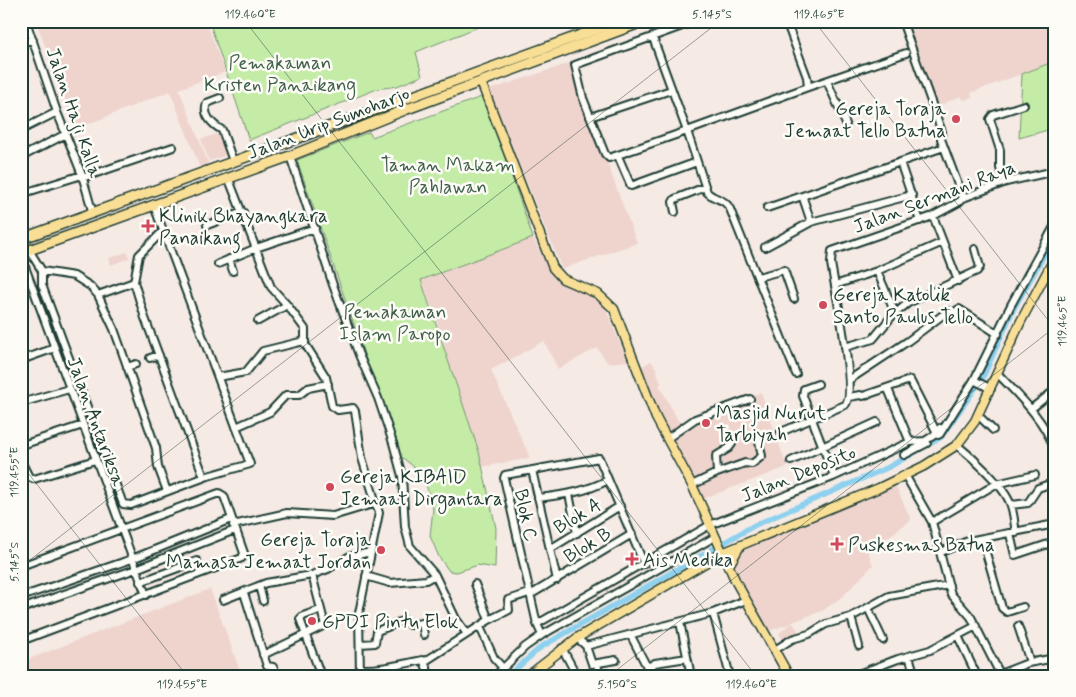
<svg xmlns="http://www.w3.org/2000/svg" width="1076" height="697" font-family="Mynerve,sans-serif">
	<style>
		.built { fill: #eed4cd }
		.green { fill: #c4eca7; stroke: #72946e }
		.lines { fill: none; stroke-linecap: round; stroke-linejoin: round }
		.canal { stroke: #8dd1ef; stroke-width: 5.5 }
		.minor-casing { stroke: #1f3d34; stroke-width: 10 }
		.major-casing { stroke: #1f3d34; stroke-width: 11 }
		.highway-casing { stroke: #1f3d34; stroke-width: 12 }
		.minor { stroke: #fdfcf7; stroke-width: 6 }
		.major { stroke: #f9df96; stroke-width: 8 }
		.highway { stroke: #f9df96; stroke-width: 9 }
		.ticks { fill: none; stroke: #1f3d34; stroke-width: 1; stroke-opacity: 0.45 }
		.poi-dot { fill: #d1495b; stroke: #fdfcf7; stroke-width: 2 }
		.labels { text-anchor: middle; stroke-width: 5; stroke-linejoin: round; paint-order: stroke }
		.park-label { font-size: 19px; fill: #40604b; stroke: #fdfcf7 }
		.poi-label { font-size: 19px; fill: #1f3d34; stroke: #fdfcf7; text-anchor: start }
		.street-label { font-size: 19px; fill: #1f3d34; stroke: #fdfcf7 }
		.neatline { fill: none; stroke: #1f3d34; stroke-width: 2 }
		.ticks-label { font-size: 12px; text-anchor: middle; fill: #1f3d34 }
	</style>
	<rect width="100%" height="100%" fill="#f6eae4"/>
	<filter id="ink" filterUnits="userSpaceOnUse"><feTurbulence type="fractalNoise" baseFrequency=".02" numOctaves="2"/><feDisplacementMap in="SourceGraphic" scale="10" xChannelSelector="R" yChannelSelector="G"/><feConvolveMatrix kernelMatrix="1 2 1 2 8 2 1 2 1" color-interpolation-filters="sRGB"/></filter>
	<g filter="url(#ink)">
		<path class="built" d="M36,21H206L225,72L179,89L209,165L200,168L170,91L76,129Z
			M898,21H1055V61L971,93L972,97L964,100L961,96L931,109Z
			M570,63L637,243L562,269L489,90Z
			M220,133L227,155L209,161L201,139Z
			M533,238L555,280L569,284L593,294L604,306L628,361L608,363L597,348L558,369L544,341L491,370L530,458L482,467L433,311L421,280Z
			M127,252L129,258L111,265L109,258Z
			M651,361L656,368L661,384L659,385L680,424L761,392L787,467L702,499L651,401L638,369Z
			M894,482L911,520L880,543L866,546L873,565L843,596L824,610L792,622L799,632L784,642L779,633L792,623L769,631L736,569L735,561L740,550Z
			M210,589L242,676H24L21,662Z"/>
		<path class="green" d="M209,21H493L416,52L422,76L397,86L377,89L249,140Z
			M1055,61V128L1019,138L1022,74Z
			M484,96L533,238L421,280L479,452L496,528L495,568L478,565L457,572L449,571L439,557L430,536L433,509L423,474L399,455L297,160L369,132L372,137Z"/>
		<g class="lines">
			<path class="canal" d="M508,676L541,647L755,525L889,467L941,437L982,379L1013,310L1055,236"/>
			<g class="minor-casing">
				<path id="minor" d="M26,21L57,112L82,175L93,214
					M786,21L807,77L808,87L687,131L707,192C714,200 725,198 730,209L796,374
					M902,21L942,132L941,139L944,147
					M653,38L687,131L609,158L605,154L583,98L575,65L696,21
					M21,42L33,40
					M827,81L846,124
					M808,87L906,53
					M220,98L207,103C202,115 213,125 222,130L233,161
					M590,117L671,90
					M21,130L57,112
					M290,156L333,285L359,355L378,398L393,443L402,476L405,527L410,546L435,575L456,619L467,634
					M618,156L631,186L697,162
					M21,157L66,134
					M900,162L920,221
					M228,177L271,287L288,306L305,329V344L326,377L332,406L338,410L353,408L355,411L362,458L379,513L359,613L360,676
					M82,178L173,147
					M1006,182L1000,168V150L990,119L993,115L1024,105
					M21,194L82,175
					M767,208L805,195
					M675,212L673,202L675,199L705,187
					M933,216L958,281
					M811,222L912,195
					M207,225L243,212
					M163,231L139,255L134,282L145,318L204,477
					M765,247L811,222L803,198L805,195L944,147L963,198
					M29,250L42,271L74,276L90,286L98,295L114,329L156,448L158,467L167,491
					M21,256L146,595
					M229,259L233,271
					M218,264L256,248L315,228
					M42,271V285L123,504L131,505L208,476L250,464L154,206
					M877,271L895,313
					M1046,274L1055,275
					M758,277L784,270L794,299
					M835,285L877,271L943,242
					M98,295L134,282
					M258,321L287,305
					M845,347L873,339L892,316L908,303L977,271L980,267L975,249
					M150,358L159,355
					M21,360L55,348
					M127,367L136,364
					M997,373C1020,397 1044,419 1055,450
					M218,377L246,372L263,351L304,341
					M849,380L908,341L948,311L953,313L959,309L998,334
					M974,380L991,389
					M818,384L804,389L803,396L834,476
					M888,389L910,442
					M849,397L860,395L863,396L910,380L938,435
					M21,403L69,389
					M1031,409L1055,390
					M978,415L993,430
					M236,427L270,412L286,395H299L308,388L328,384
					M781,432L845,405C858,395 834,284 831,263L832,251L933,216L959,202L963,198L1006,182L1055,171
					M940,434L974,380L1011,305L1055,225
					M668,438L695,419L750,399
					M22,445L83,425
					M957,445C972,457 1003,485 1010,503C1014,512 1014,523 1016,533
					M904,455L927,443
					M21,461L29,477L34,479L95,460
					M791,461L877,422
					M532,470L557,580
					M717,473L716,456L729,448L732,444
					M905,475L932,522L951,594L971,617L1001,676
					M692,485L717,473L745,463L752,464L762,456L758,437
					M569,494L577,533
					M538,498C563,495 586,492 608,480
					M1011,505L1028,503L1038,488L1055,482
					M932,522L996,484L1035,475
					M233,525L287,513L333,516L376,503
					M1010,534L1015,555L1048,544L1052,545L1055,556
					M982,539L1002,608L1007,612L1023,607
					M550,549L620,506
					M941,552L968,541L1055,524
					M21,566L219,493L224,496L244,553L242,558L21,641
					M366,576L390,583L426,580L435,575
					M140,582L197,561
					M475,584L489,620
					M259,586L263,601
					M244,593L267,666L273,667L277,676
					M530,595L632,534
					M21,597L132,559L231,519
					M223,600L266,583L312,575L328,569L348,557L371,552
					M868,608L883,640
					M21,609L136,569L235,530
					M320,610L303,616L300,619L321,676
					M713,613L730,676
					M851,617L859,646
					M680,622L691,676
					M537,624L504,478L505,475L599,458L644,564
					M1018,626L1030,662
					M480,627L494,658L503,668
					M542,635L537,624L710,525L833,477L910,442L925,441L936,434L940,428
					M631,636L646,665L651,666L654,676
					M958,636L977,676
					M577,638L586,646L713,613L746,600
					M360,644L375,643L377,631L405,620L410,625L422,623L424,635
					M586,646L592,664L616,660
					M562,648L577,676
					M775,650L792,639L809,634L826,624L851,617L889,596L949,585
					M263,655L325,625L312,575
					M909,656L915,676
					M597,664L600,676
					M651,666L655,663L687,658
					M360,669C382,670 402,664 423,660L424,662
					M1000,674L1028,663L1055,658
					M430,676L424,662L489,620L509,610L508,600L529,593
					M495,676L525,647L542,635L715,537
					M853,676L898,659L930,650L976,626"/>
			</g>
			<g class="major-casing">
				<path id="major" d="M481,82L553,268L563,279L598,294L614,309L656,418L692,485L736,582L789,676
					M728,567L740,546
					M528,676L577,638L722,553L879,488L924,466L957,445L975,421L1021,321L1055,257"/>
			</g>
			<g class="highway-casing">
				<path id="highway" d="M21,239L619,21
					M21,253L290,156L407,109L645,21"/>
			</g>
			<use href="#minor" class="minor"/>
			<use href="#major" class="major"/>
			<use href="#highway" class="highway"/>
		</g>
	</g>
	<path class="ticks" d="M245,21L756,676M814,21L1055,329M21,464L187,676M21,567L720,21M609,676L1055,327"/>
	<g class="poi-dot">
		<circle cx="956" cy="119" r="5"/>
		<path d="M145.5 218.5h5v5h5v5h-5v5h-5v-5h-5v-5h5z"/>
		<circle cx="823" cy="305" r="5"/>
		<circle cx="706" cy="423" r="5"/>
		<circle cx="330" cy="487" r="5"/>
		<path d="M834.5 536.5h5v5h5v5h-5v5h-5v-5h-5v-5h5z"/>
		<circle cx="381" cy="550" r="5"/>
		<path d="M629.5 551.5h5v5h5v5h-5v5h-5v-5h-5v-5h5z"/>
		<circle cx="312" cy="621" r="5"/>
	</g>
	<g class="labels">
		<g class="park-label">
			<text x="280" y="69">Pemakaman<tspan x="280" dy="22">Kristen Panaikang</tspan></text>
			<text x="448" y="171">Taman Makam<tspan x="448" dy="22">Pahlawan</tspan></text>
			<text x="395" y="318">Pemakaman<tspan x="395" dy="22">Islam Paropo</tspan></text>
		</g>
		<g class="poi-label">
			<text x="946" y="115" text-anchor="end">Gereja Toraja<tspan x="946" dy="22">Jemaat Tello Batua</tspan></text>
			<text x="159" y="222">Klinik Bhayangkara<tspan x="159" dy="22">Panaikang</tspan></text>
			<text x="833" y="301">Gereja Katolik<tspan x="833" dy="22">Santo Paulus Tello</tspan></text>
			<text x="716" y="419">Masjid Nurut<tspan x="716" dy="22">Tarbiyah</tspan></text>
			<text x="340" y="483">Gereja KIBAID<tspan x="340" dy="22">Jemaat Dirgantara</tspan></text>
			<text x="371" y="546" text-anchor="end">Gereja Toraja<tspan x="371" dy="22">Mamasa Jemaat Jordan</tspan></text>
			<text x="848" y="551">Puskesmas Batua</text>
			<text x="643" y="566">Ais Medika</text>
			<text x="322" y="628">GPDI Pintu Elok</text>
		</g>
		<g class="street-label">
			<text transform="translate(75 112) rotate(71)" y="7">Jalan Haji Kalla</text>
			<text transform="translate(328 122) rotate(-21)" y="7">Jalan Urip Sumoharjo</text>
			<text transform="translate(934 196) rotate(-21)" y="7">Jalan Sermani Raya</text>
			<text transform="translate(97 421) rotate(70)" y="7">Jalan Antariksa</text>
			<text transform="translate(798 473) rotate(-22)" y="7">Jalan Deposito</text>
			<text transform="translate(527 515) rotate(78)" y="7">Blok C</text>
			<text transform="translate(577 515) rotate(-31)" y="7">Blok A</text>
			<text transform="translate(587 544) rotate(-31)" y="7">Blok B</text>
		</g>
	</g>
	<rect width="1076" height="697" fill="none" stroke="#fdfcf7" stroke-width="55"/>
	<rect x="28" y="28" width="1020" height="642" class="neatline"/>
	<g class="ticks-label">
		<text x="250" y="18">119.460°E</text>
		<text x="712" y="18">5.145°S</text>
		<text x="819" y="18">119.465°E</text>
		<text transform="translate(1062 321) rotate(-90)" y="4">119.465°E</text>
		<text transform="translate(14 472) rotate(-90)" y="4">119.455°E</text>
		<text transform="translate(14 562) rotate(-90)" y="4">5.145°S</text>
		<text x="182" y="688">119.455°E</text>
		<text x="617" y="688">5.150°S</text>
		<text x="751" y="688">119.460°E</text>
	</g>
</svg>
